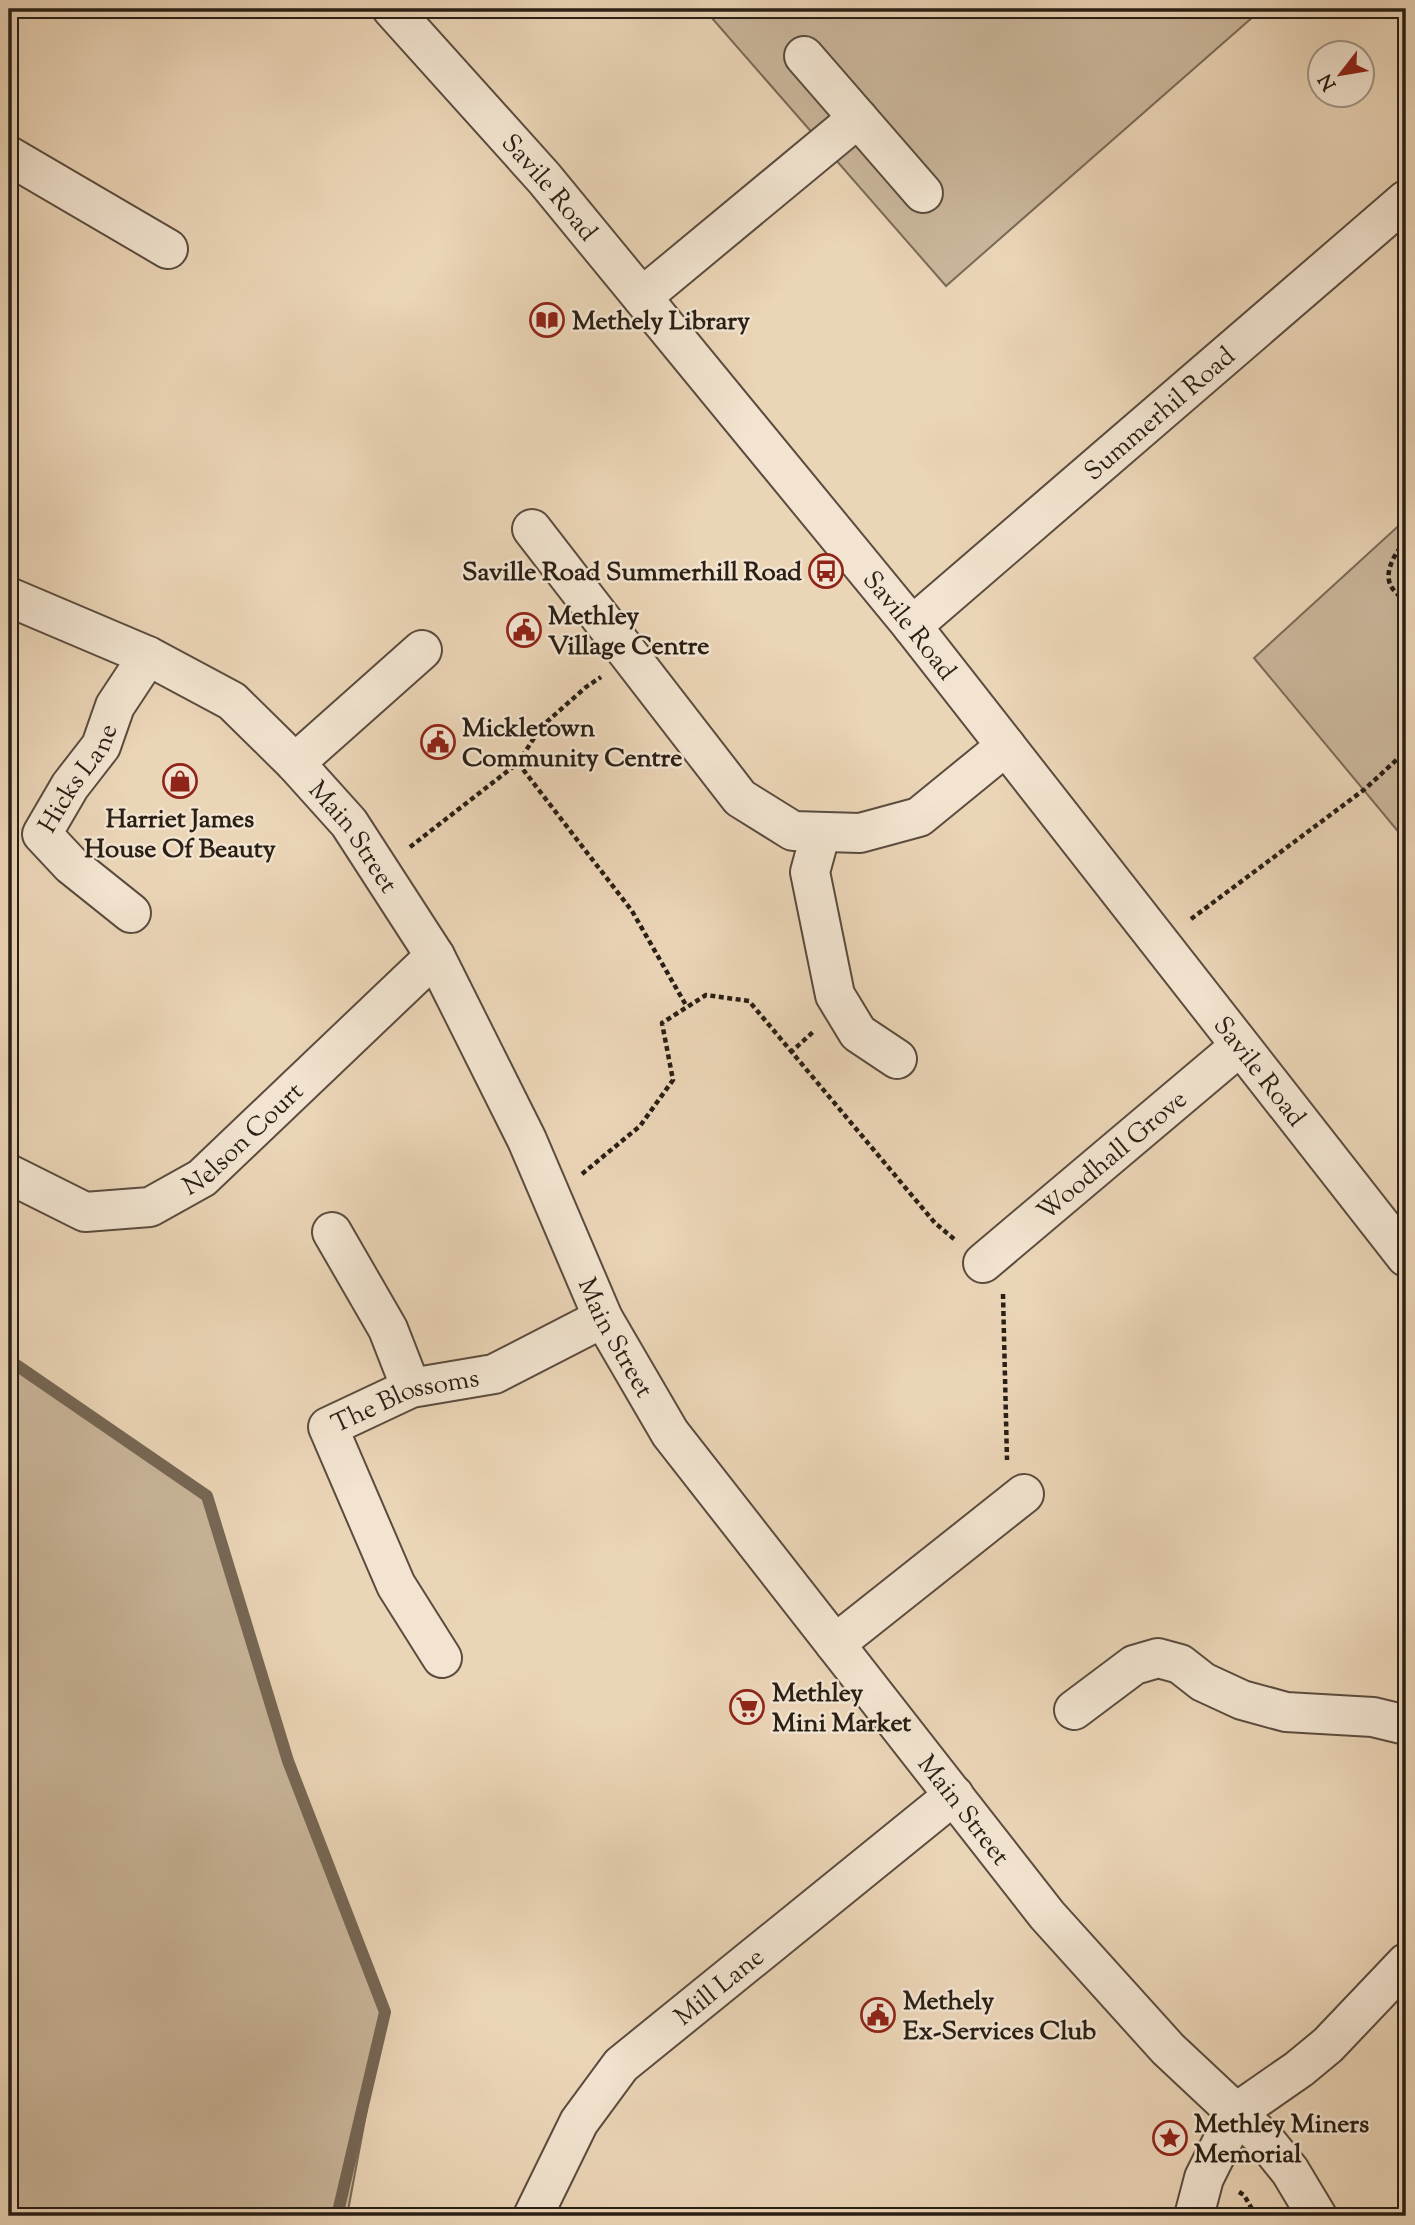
<svg xmlns="http://www.w3.org/2000/svg" width="1415" height="2225" font-family="'Sorts Mill Goudy',serif">
	<style>
		.green { fill: #cab69b; stroke: #7a6a58; stroke-width: 2 }
		.lines { fill: none; stroke-linecap: round; stroke-linejoin: round }
		.stream { stroke: #766755; stroke-width: 12 }
		.minor-casing { stroke: #5a4c3e; stroke-width: 42 }
		.path { stroke: #291f15; stroke-width: 4.5; stroke-dasharray: 5 3.5; stroke-linecap: butt }
		.minor { stroke: #f2e4d0; stroke-width: 38 }
		.labels { text-anchor: middle; stroke-width: 5; stroke-linejoin: round; paint-order: stroke }
		.street-label { font-size: 26px; fill: #291f15; stroke: #f2e4d0 }
		.poi-label { font-size: 26px; font-weight: bold; fill: #291f15; stroke: #f2e4d0; text-anchor: start }
	</style>
	<rect width="100%" height="100%" fill="#ebd5b7"/>
	<filter id="stains"><feTurbulence type="fractalNoise" baseFrequency=".00286" numOctaves="4"/><feColorMatrix values="0 0 0 0 .2 0 0 0 0 .09 0 0 0 0 .02 0 0 0 .5 -.17"/></filter>
	<radialGradient id="worn" r=".72"><stop offset=".6" stop-color="#630" stop-opacity="0"/><stop offset="1" stop-color="#630" stop-opacity=".3"/></radialGradient>
	<path class="green" d="M704,9H1262L946,286Z
		M1406,519V841L1254,658Z
		M9,1360L207,1496L288,1761L385,2012L347,2216H9Z"/>
	<g class="lines">
		<path class="stream" d="M9,1360L207,1496L288,1761L385,2012L337,2216"/>
		<g class="minor-casing">
			<g id="minor">
				<path id="s1" d="M392,9L544,178L912,626L1406,1257"/>
				<path d="M804,56L923,193"/>
				<path d="M9,156L168,249"/>
				<path d="M642,297L858,118"/>
				<path d="M532,529L740,798L793,831L860,833L919,817L1006,746"/>
				<path id="s2" d="M9,597L148,656L232,701L295,763L349,823L435,956L527,1140L603,1318L670,1433L1047,1915L1168,2049L1265,2140L1290,2171L1317,2216"/>
				<path id="s3" d="M912,626L1406,200"/>
				<path d="M295,763L422,650"/>
				<path d="M821,832L810,872L835,995L858,1033L897,1059"/>
				<path id="s4" d="M131,913L71,865L42,834L70,786L101,746L115,706L148,656"/>
				<path id="s5" d="M9,1174L85,1212L150,1207L202,1178L435,956"/>
				<path d="M332,1232L388,1329L411,1388"/>
				<path id="s6" d="M983,1263L1240,1046"/>
				<path d="M835,1644L1024,1494"/>
				<path id="s7" d="M442,1658L396,1585L328,1427L411,1388L494,1374L603,1318"/>
				<path d="M1074,1710L1134,1665L1158,1658L1180,1664L1203,1682L1242,1700L1286,1712L1373,1717L1406,1725"/>
				<path id="s8" d="M533,2216L579,2122L621,2065L954,1795"/>
				<path d="M1194,2216L1204,2178L1237,2112L1299,2069L1328,2045L1406,1963"/>
			</g>
		</g>
		<path class="path" d="M1406,541C1396,551 1383,572 1391,586C1394,592 1402,598 1406,603
			M518,763L632,911L687,1007
			M410,847L518,763L541,727L586,687L601,677
			M1191,919L1365,789L1406,751
			M790,1053L813,1032
			M582,1174L640,1126L673,1080L662,1023L706,995L749,1001L935,1223L954,1239
			M1003,1294L1007,1460
			M1239,2192L1244,2195L1256,2216"/>
		<use href="#minor" class="minor"/>
	</g>
	<defs>
		<g id="library-ring" transform="scale(1.75)"><circle r="9.5" fill="#f2e4d0" stroke="#8f2418" stroke-width="1.5"/><path d="M-6-4Q-3-5.5-.7-3.5V5Q-3 3-6 4ZM6-4Q3-5.5 .7-3.5V5Q3 3 6 4Z" fill="#8f2418"/></g>
		<g id="bus-ring" transform="scale(1.75)"><circle r="9.5" fill="#f2e4d0" stroke="#8f2418" stroke-width="1.5"/><path d="M-5-6H5V4H4V6H2V4H-2V6H-4V4H-5ZM-3.5-4V0h7V-4ZM-3.5 1.2v1.5H-2V1.2ZM2 1.2v1.5H3.5V1.2Z" fill="#8f2418"/></g>
		<g id="civic-ring" transform="scale(1.75)"><circle r="9.5" fill="#f2e4d0" stroke="#8f2418" stroke-width="1.5"/><path d="M-.6-6.5H3V-4.5H.6V-3L4-1V1h2V6H-6V1h2V-1L-.6-3ZM-1.2 2.5V6h2.4V2.5Z" fill="#8f2418"/></g>
		<g id="shop-ring" transform="scale(1.75)"><circle r="9.5" fill="#f2e4d0" stroke="#8f2418" stroke-width="1.5"/><path d="M-5-2.5h2.3a2.7 3.5 0 0 1 5.4 0H5L5.5 6h-11ZM-1.5-2.5h3a1.5 2.3 0 0 0-3 0Z" fill="#8f2418"/></g>
		<g id="supermarket-ring" transform="scale(1.75)"><circle r="9.5" fill="#f2e4d0" stroke="#8f2418" stroke-width="1.5"/><path d="M-6-5.5h2.5l.6 2H6L4.5 2H-2.5L-4.4-4H-6ZM-1.5 3.2a1.3 1.3 0 1 0 .1 0ZM3 3.2a1.3 1.3 0 1 0 .1 0Z" fill="#8f2418"/></g>
		<g id="sight-ring" transform="scale(1.75)"><circle r="9.5" fill="#f2e4d0" stroke="#8f2418" stroke-width="1.5"/><path d="M0-6L1.8-2.2L6-1.7L2.9 1.2L3.7 5.4L0 3.3L-3.7 5.4L-2.9 1.2L-6-1.7L-1.8-2.2Z" fill="#8f2418"/></g>
	</defs>
	<g fill-rule="evenodd">
		<use href="#library-ring" x="547" y="320"/>
		<use href="#bus-ring" x="826" y="571"/>
		<use href="#civic-ring" x="524" y="630"/>
		<use href="#civic-ring" x="438" y="742"/>
		<use href="#shop-ring" x="180" y="781"/>
		<use href="#supermarket-ring" x="747" y="1707"/>
		<use href="#civic-ring" x="878" y="2015"/>
		<use href="#sight-ring" x="1170" y="2138"/>
	</g>
	<g class="labels">
		<g class="street-label">
			<text dy="9" stroke="none"><textPath href="#s1" startOffset="238">Savile Road</textPath></text>
			<text dy="9" stroke="none"><textPath href="#s3" startOffset="326">Summerhil Road</textPath></text>
			<text dy="9" stroke="none"><textPath href="#s1" startOffset="805">Savile Road</textPath></text>
			<text dy="9" stroke="none"><textPath href="#s4" startOffset="186">Hicks Lane</textPath></text>
			<text dy="9" stroke="none"><textPath href="#s2" startOffset="429">Main Street</textPath></text>
			<text dy="9" stroke="none"><textPath href="#s1" startOffset="1372">Savile Road</textPath></text>
			<text dy="9" stroke="none"><textPath href="#s5" startOffset="266">Nelson Court</textPath></text>
			<text dy="9" stroke="none"><textPath href="#s6" startOffset="168">Woodhall Grove</textPath></text>
			<text dy="9" stroke="none"><textPath href="#s2" startOffset="996">Main Street</textPath></text>
			<text dy="9" stroke="none"><textPath href="#s7" startOffset="341">The Blossoms</textPath></text>
			<text dy="9" stroke="none"><textPath href="#s2" startOffset="1584">Main Street</textPath></text>
			<text dy="9" stroke="none"><textPath href="#s8" startOffset="301">Mill Lane</textPath></text>
		</g>
		<g class="poi-label">
			<text x="572" y="329">Methely Library</text>
			<text x="802" y="580" text-anchor="end">Saville Road Summerhill Road</text>
			<text x="548" y="624">Methley<tspan x="548" dy="30">Village Centre</tspan></text>
			<text x="462" y="736">Mickletown<tspan x="462" dy="30">Community Centre</tspan></text>
			<text x="180" y="827" text-anchor="middle">Harriet James<tspan x="180" dy="30">House Of Beauty</tspan></text>
			<text x="772" y="1701">Methley<tspan x="772" dy="30">Mini Market</tspan></text>
			<text x="903" y="2009">Methely<tspan x="903" dy="30">Ex-Services Club</tspan></text>
			<text x="1194" y="2132">Methley Miners<tspan x="1194" dy="30">Memorial</tspan></text>
		</g>
	</g>
	<rect width="1415" height="2225" fill="none" stroke="#ebd5b7" stroke-width="35"/>
	<rect x="10" y="10" width="1394" height="2204" fill="none" stroke="#291f15" stroke-width="3.5"/>
	<rect x="18" y="18" width="1380" height="2190" fill="none" stroke="#291f15" stroke-width="2"/>
	<g transform="translate(1341 74) rotate(239)"><circle r="33" fill="#f2e4d0" stroke="#a29585" stroke-width="2"/>
	<path d="M0-5L12 26L0 18L-12 26Z" fill="#8f2418"/>
	<text y="-10" font-size="19" font-weight="bold" text-anchor="middle" fill="#291f15">N</text>
	</g>
	<rect width="100%" height="100%" filter="url(#stains)"/>
	<rect width="100%" height="100%" fill="url(#worn)"/>
</svg>
